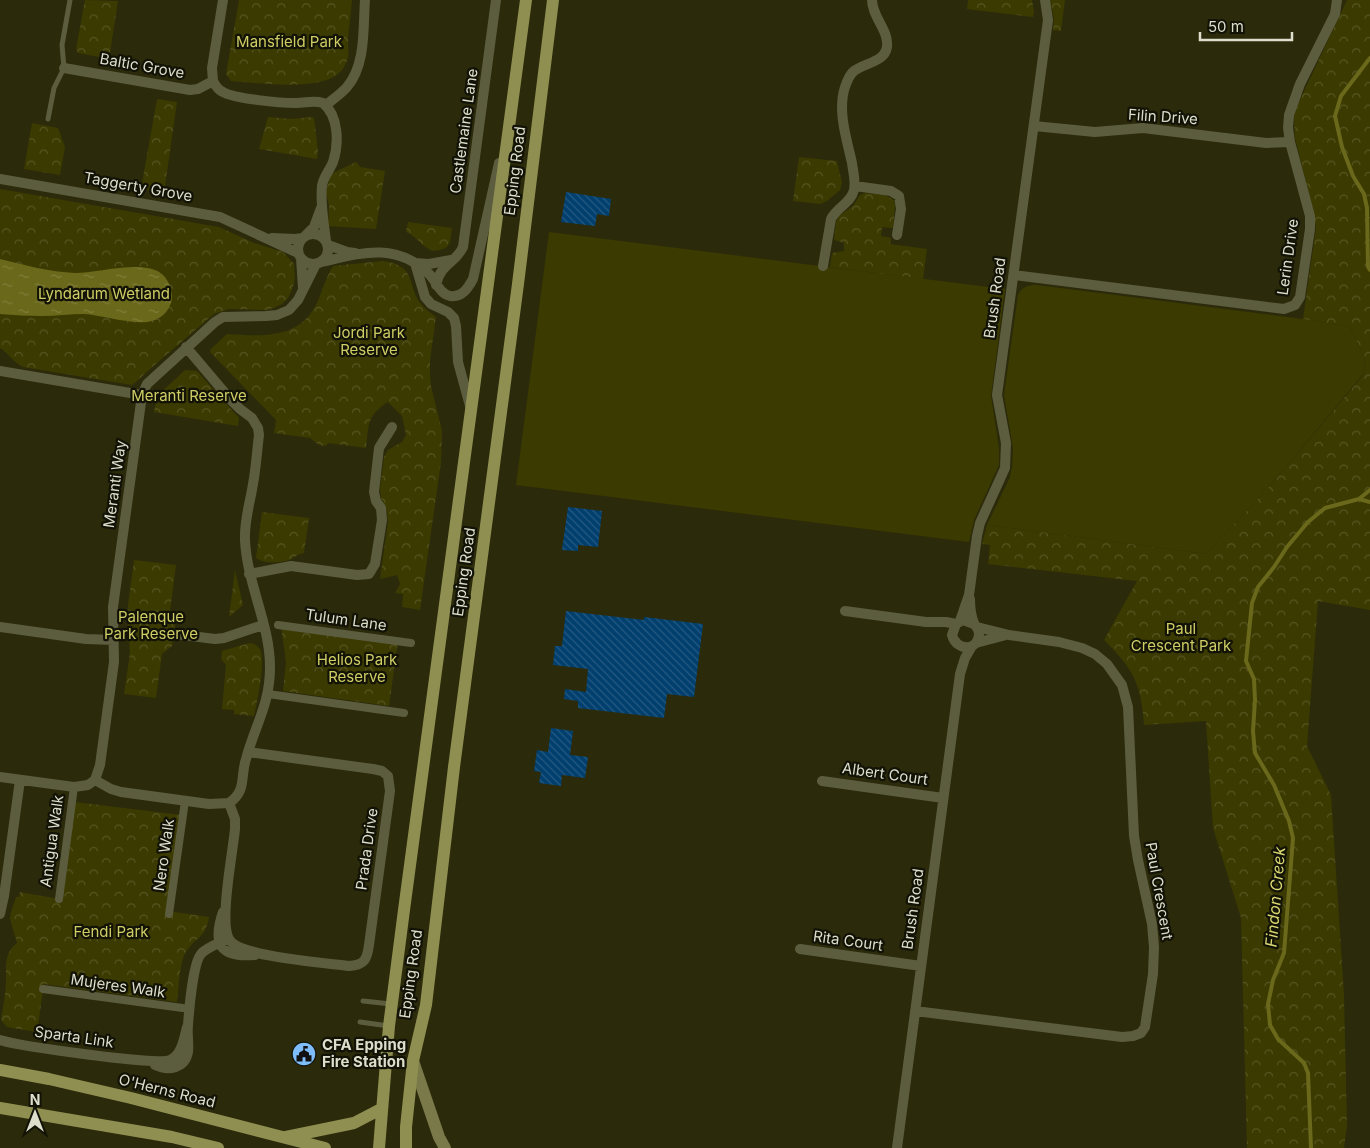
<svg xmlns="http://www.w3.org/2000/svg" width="1370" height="1148" font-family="Inter,sans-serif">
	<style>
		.green { fill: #3b3a00 }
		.park { fill: url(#park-crowns) }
		.water { fill: url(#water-ripples) }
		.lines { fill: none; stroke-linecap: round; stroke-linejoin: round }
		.stream { stroke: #6a681a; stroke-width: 4 }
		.building { fill: url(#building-back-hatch) }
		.service { stroke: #5c5c3f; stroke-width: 5 }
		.pedestrian { stroke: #5c5c3f; stroke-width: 8 }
		.minor { stroke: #5c5c3f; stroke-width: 10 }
		.secondary { stroke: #79794a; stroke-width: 12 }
		.primary { stroke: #8f8f52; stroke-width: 12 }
		.labels { text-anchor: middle; stroke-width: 4.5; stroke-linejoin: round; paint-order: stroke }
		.park-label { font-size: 15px; fill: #cfce65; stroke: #121206 }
		.street-label { font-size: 15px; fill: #dedecc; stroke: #121206 }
		.poi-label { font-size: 15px; font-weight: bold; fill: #dedecc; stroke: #121206; text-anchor: start }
		.water-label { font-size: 16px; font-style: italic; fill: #dad971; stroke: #121206 }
	</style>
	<defs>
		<pattern id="park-crowns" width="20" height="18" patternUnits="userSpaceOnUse" patternTransform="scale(1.25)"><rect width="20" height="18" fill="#3b3a00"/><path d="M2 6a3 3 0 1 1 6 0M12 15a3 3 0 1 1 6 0" fill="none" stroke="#575624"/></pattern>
		<pattern id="water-ripples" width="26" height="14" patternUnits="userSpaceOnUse" patternTransform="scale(1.25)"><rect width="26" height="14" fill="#6a681a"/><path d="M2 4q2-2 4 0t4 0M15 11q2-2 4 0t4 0" fill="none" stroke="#7f7d3a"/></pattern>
		<pattern id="building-back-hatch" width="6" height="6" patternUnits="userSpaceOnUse" patternTransform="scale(1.25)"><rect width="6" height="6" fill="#013f6e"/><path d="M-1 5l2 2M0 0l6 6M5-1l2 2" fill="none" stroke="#265a82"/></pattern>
	</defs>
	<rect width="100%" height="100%" fill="#2b2a0b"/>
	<path class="green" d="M549,232L1005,289L991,396L999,448V465L974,520L969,542L516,485Z
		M1037,285L1303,319L1350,327L1365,359L1364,373L1271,485L1206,554L987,525L1010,477L1012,467L1013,448L1004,395L1018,295C1022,287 1028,285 1037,285Z"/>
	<path class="park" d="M85,0L118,1L109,59L78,53L76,49Z
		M239,0H352C351,13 349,26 348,39C348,45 349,51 348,58C346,64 343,70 338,74C318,91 256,83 231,81L226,74Z
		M968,0H1032L1034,11L1033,17L967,9Z
		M1050,0H1065L1061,31L1053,30L1054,18Z
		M1347,0H1370V610L1318,601L1307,746L1331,795L1344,995L1347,1126L1344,1148H1247L1241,918L1213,828L1206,721L1144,725C1141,683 1134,670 1104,640L1137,581L988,564L990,545L982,544L987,525L1206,554L1271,485L1364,374L1365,359L1350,327L1303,319L1316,228L1313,211L1295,138L1294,117L1298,104Z
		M157,99L177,102L164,193L141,189Z
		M268,117L291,119L311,117L314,118L318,151L317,159L259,149Z
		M32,123L58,128L65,147L60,175L24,169Z
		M799,157L837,161L842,183L840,190L827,201L820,204L793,201Z
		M356,162L360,167L385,171L376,229L328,226L329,206L326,192L330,177L333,173Z
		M0,189L219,227L254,243L283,252L294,264L295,279L292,290L288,298L282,304L274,308L267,310L229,309L214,314L151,368L136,382L132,385L23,367C13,362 9,354 0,348Z
		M865,193L885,195L894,200L895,206L893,228L882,227L881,236L891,238L890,244L927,249L923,279L830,267L832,253L844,251V243L834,240L836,222L839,216L853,206L860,195Z
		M408,222L452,228L450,242L447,247C426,259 423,239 406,232Z
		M383,261C418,266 406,285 421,304C425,309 431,313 436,317L430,360V374L431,386L442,431L441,462L420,610L402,607L403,594L395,593L400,584L397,575L380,579L388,522L386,507L381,498L380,489L384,457L388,450L402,442L406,435L402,416L388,402C366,416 369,425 366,448L329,443L325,446L319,445L310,438L274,433L276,420L210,352L211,349L227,334C260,336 298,340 316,305C322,292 325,279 333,266Z
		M185,370L197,371L239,418L238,426L154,412L157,396Z
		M262,512L309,518L304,553C297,554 294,558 289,560C279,563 264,564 256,558Z
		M134,560L176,565L170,611L176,620L172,646L162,654L156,698L124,694L130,653L127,613Z
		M235,570L243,605L229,617Z
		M281,626L398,641L389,706L283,691L286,662Z
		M249,643L254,644C256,646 259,647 260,649C266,662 257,701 254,716L234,714V710L222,709L226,665L221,659L222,651Z
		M75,802L181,815L168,911L209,917C206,938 196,936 186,952C179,963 179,988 177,1002L44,984L37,1032L7,1027L1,1020C3,1007 6,993 6,980C6,966 4,953 17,943L10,919L11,912L16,897H19L20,892L59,899Z"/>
	<path class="water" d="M0,259C24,265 50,272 75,273C99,273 132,262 155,270C166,274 171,285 172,296C172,308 163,318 152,321C136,326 102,315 84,314C70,314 56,316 42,316C28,316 14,315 0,314Z"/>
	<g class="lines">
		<path class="stream" d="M1370,58L1341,96L1335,116L1342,147L1353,176L1364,194L1367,208L1368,267L1370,270
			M1359,499L1370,502
			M1311,1148L1308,1073L1304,1063L1278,1039L1270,1025L1268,1004L1273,980L1284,953L1293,838L1289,821L1274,785L1255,753L1253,731L1255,700L1254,679L1246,661L1252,603L1258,587L1274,567L1287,547L1308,522L1325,508L1359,499L1370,490"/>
	</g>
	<path class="building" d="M566,192L611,199L609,216L597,214L595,226L561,222Z
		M568,507L602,511L598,547L578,545V551L562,550Z
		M566,611L644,620V617L703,624L694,697L667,694L664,718L578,708V701L564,699L565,689L586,692L588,669L553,665L555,646H562Z
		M551,728L573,731L570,755L588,757L585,778L562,775L561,786L539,783L541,772L534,771L537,750L548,752Z"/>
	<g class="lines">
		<path class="service" d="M48,119L54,88L64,68L62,45L70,0
			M363,1001L391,1004
			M360,1022L389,1026"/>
		<path class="pedestrian" d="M278,625L411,643
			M268,694L404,713
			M59,899L74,787
			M169,914L185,801
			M43,989L190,1009"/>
		<path class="minor" d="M64,68L190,90L198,89L213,81C215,85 218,90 223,92C235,99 281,103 296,103C306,103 314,100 323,103C339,116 339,144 333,162C330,170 323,177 322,186C320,204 324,223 326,241
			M213,81L212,68L223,0
			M326,105C333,99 341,94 347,87C366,65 363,28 365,0
			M1034,126L1095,132L1143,128L1266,143L1290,142
			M0,179L220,217L298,253
			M855,186L891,191L899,196L901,209L897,235
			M298 249a15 15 0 1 1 30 0a15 15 0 1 1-30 0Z
			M306,235L314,227L321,208
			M272,238L295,239L303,238
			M328,245L347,252L355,253
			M301,258L303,288
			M322,262C361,253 394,242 427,272C436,279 438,293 450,296C462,298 468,288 473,279L499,163
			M415,263L425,297L431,304L448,312L454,318L456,326L458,362L470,406
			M415,263L429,264L451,260
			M823,266L831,219C837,207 851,203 854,190C856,181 853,172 852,163C847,140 837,111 845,87C847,81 849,75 854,71C864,63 885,62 887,47C889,30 872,17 872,0
			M1014,275L1284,309L1295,305L1300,297L1310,229V216L1290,142L1288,128L1289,115L1300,84L1335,14L1337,0
			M436,285C440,264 456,263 463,247L496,0
			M186,347L230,399L240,409L252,418L258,428L259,435C257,451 256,468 253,484C250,503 244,521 245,540C247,584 270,624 270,667C270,705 255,725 246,759C240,777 247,791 229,803L235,819V829C233,851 219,922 229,939C238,957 327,963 349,966C365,965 367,959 369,945L390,791L388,776L382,771L373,769L248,752
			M0,371L142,395
			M249,574L291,566L357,575L369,574L375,564L382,520L381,508L376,501L374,492L379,448L392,427
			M970,599C970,606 971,616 974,623C976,627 979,629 979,634C978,652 956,651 952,635L956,624L963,620L974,624
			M845,611L926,622H946L956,624
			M960,621L969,595L977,536L980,523L1005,468L1006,443L997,395L1048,20L1045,0
			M0,627L86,639L114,640
			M175,634L215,639L224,638L263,625
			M976,643L1006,635
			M0,777L74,787L88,785L95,780L111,789L121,792L209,804L229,803
			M95,780L100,765L114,662L113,607L142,395L147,384L215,322L223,317L266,316L277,315L289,310L298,300L316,264
			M822,781L943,798
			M223,912C212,944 220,958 255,955
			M0,914L4,896L20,780
			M800,949L921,966
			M915,1011L1122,1037L1133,1036L1141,1033L1145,1027L1153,974L1154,947L1152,924L1138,860L1134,836L1128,707L1122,685L1107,664L1095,654L1082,648L1059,642L1009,635L977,627
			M0,1040C19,1046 158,1066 170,1060C182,1055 184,1038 187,1027
			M155,1065C168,1071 185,1069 188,1052C189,1043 187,1034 188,1025C189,1011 193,963 201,954C207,947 220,943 228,939
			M897,1148L960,674L965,658L972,646"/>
		<path class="secondary" d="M413,1061L439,1137L445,1148"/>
		<path class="primary" d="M0,1070L49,1079L131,1098L325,1148
			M0,1108L172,1137L218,1148
			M286,1137L354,1123L381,1109
			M379,1148L389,1026L404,910L526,0
			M406,1148V1127L413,1061L426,1005L454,767L518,284L553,0"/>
	</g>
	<defs>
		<g id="civic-disc" transform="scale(1.25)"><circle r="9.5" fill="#7fbdfa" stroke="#121206"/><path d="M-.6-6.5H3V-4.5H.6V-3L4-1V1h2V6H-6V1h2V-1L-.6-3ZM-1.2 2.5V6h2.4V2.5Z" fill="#111"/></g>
	</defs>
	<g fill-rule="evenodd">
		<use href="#civic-disc" x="304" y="1054"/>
	</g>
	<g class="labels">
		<g class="park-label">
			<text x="289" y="47">Mansfield Park</text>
			<text x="104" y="299">Lyndarum Wetland</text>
			<text x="369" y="338">Jordi Park<tspan x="369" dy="17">Reserve</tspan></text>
			<text x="189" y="401">Meranti Reserve</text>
			<text x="151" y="622">Palenque<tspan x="151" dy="17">Park Reserve</tspan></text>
			<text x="1181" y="634">Paul<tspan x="1181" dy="17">Crescent Park</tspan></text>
			<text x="357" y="665">Helios Park<tspan x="357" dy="17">Reserve</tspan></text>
			<text x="111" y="937">Fendi Park</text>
		</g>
		<g class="street-label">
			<text transform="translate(142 66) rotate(10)" y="5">Baltic Grove</text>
			<text transform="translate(1163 117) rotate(4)" y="5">Filin Drive</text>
			<text transform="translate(464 131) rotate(-82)" y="5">Castlemaine Lane</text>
			<text transform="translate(515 171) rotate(-83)" y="5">Epping Road</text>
			<text transform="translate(138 187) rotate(10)" y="5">Taggerty Grove</text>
			<text transform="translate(1288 257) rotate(-82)" y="5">Lerin Drive</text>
			<text transform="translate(995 298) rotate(-82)" y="5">Brush Road</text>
			<text transform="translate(115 484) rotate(-82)" y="5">Meranti Way</text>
			<text transform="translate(464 572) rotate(-82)" y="5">Epping Road</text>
			<text transform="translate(346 620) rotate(8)" y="5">Tulum Lane</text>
			<text transform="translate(885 774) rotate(8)" y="5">Albert Court</text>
			<text transform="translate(52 841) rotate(-82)" y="5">Antigua Walk</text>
			<text transform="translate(367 849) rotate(-82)" y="5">Prada Drive</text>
			<text transform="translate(164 855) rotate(-82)" y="5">Nero Walk</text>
			<text transform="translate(1159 891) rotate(80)" y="5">Paul Crescent</text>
			<text transform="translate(913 909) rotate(-82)" y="5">Brush Road</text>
			<text transform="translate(848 941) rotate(8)" y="5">Rita Court</text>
			<text transform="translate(411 974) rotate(-82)" y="5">Epping Road</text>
			<text transform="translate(118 986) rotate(8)" y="5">Mujeres Walk</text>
			<text transform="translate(74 1037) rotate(8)" y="5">Sparta Link</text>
			<text transform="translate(167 1091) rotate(14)" y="5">O'Herns Road</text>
		</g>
		<g class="poi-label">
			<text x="322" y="1050">CFA Epping<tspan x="322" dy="17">Fire Station</tspan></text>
		</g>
		<g class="water-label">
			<text transform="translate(1275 897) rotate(-85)" y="6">Findon Creek</text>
		</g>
	</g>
	<g transform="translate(35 1113)" stroke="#121206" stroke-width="4" paint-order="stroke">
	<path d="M0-4L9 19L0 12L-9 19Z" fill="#dedecc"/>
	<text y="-8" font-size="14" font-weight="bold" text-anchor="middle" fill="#dedecc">N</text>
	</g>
	<path d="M1200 32v8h92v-8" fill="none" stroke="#dedecc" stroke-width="2.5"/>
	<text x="1208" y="32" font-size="15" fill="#dedecc" stroke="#121206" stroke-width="4" paint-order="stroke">50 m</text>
</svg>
